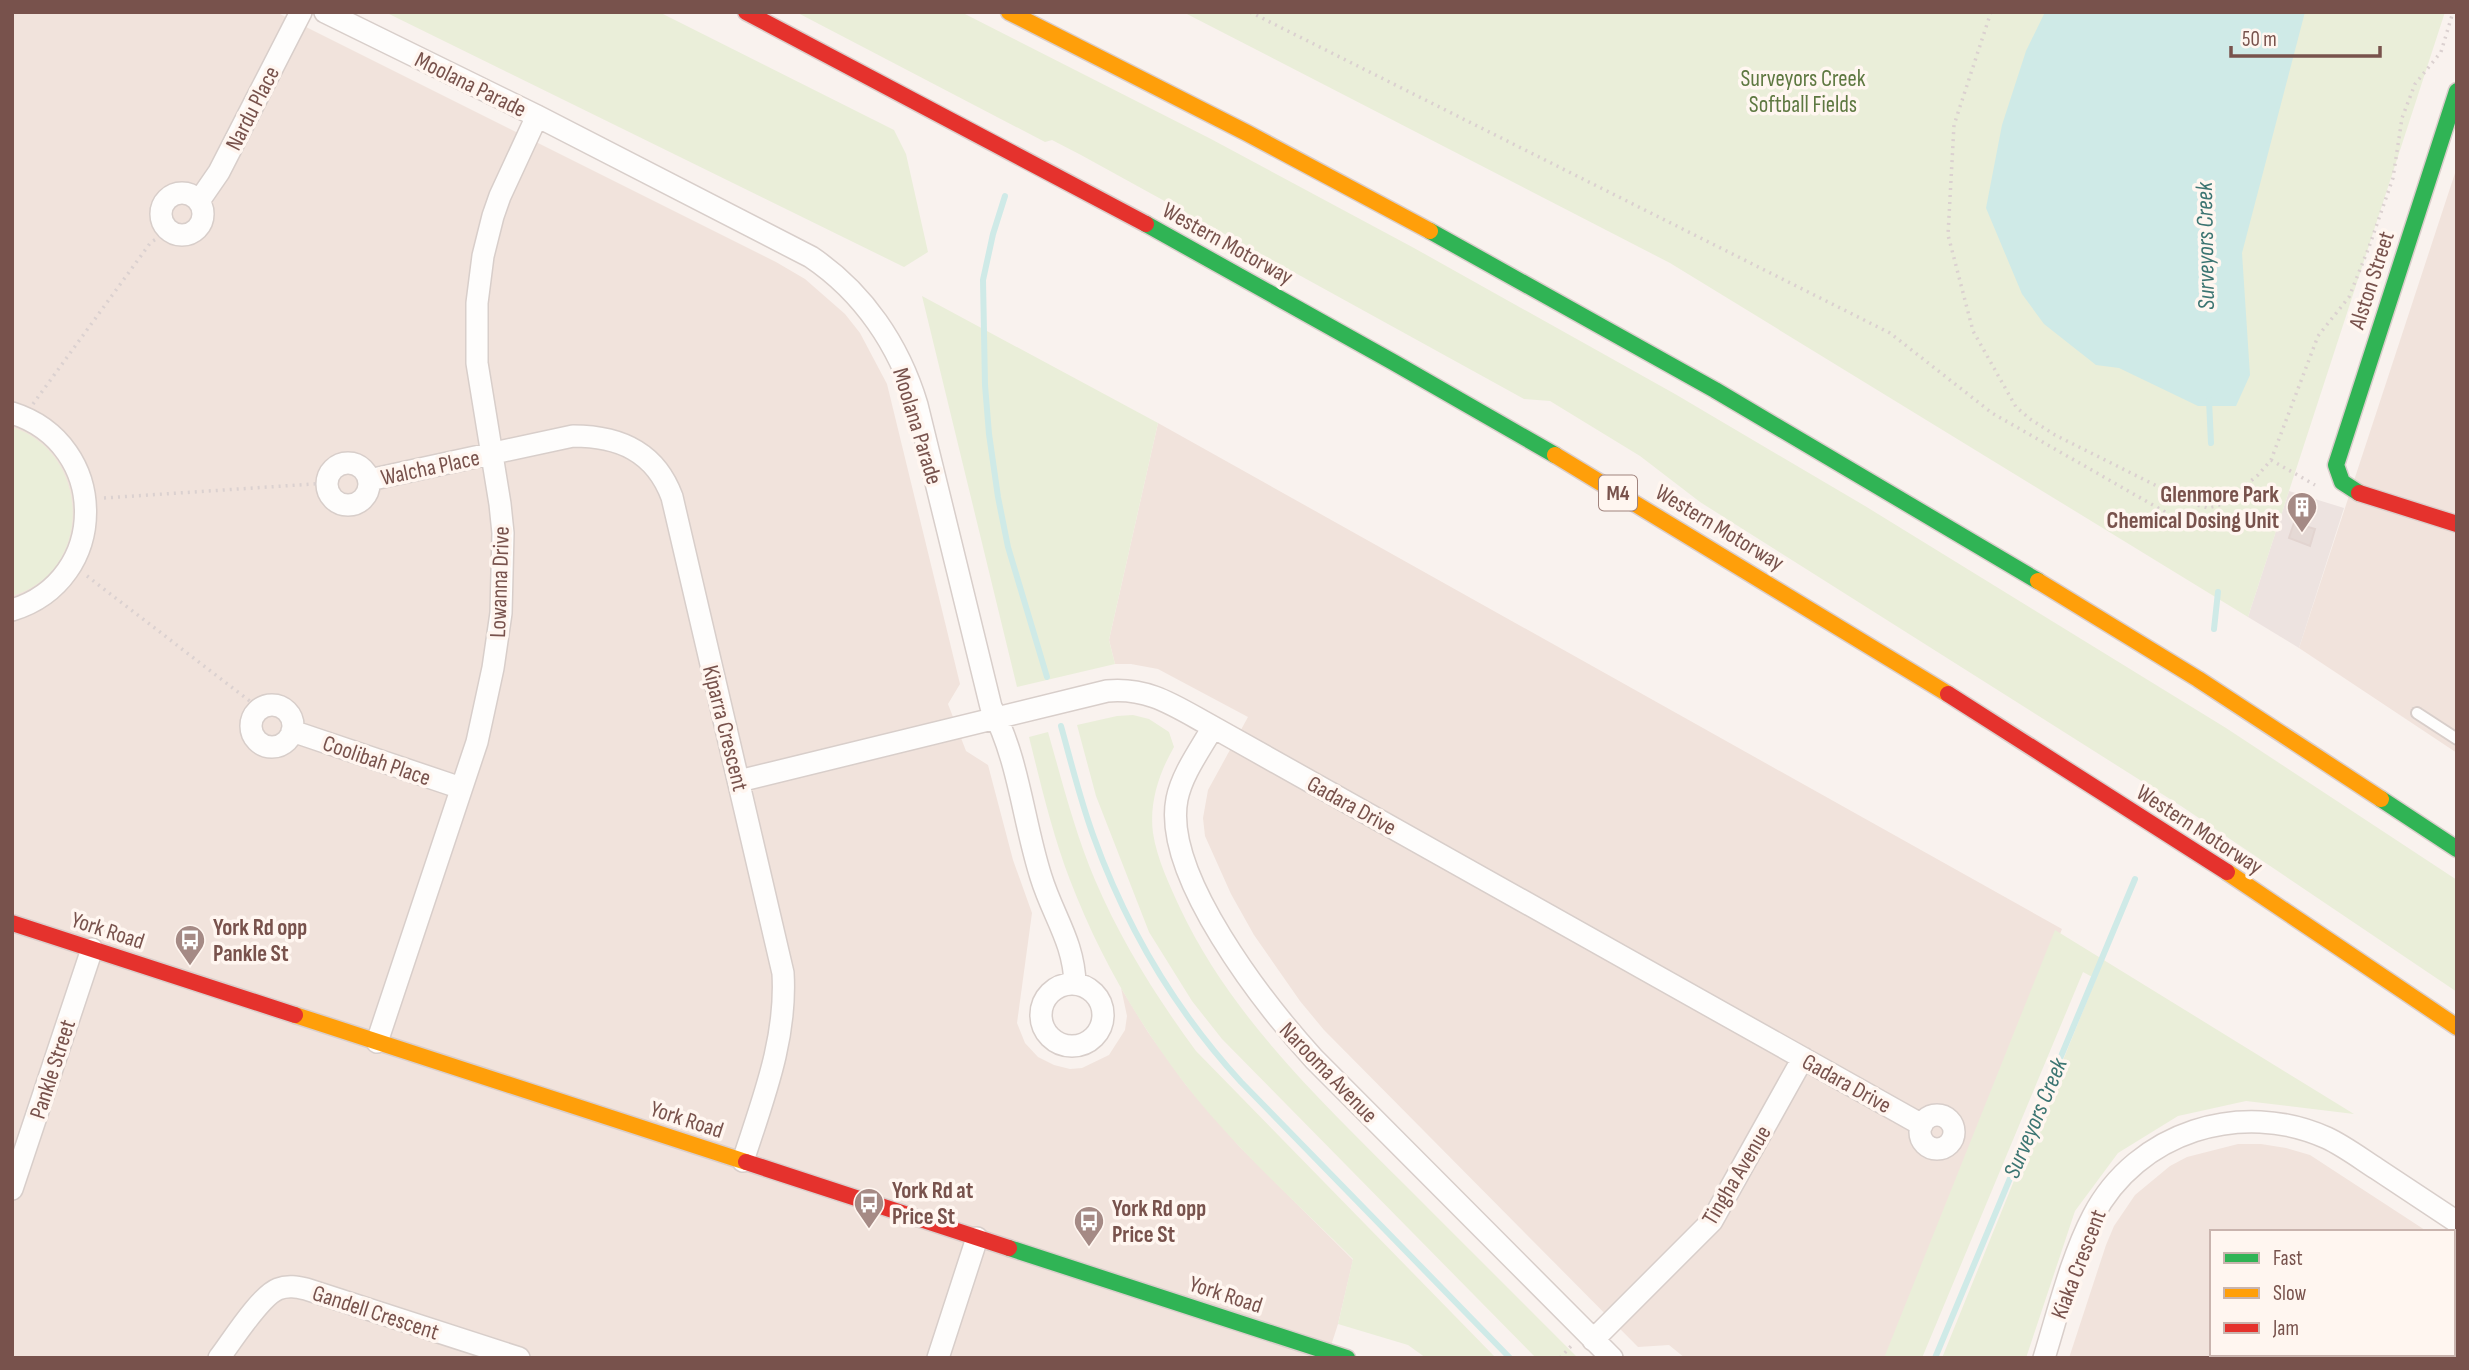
<svg xmlns="http://www.w3.org/2000/svg" width="2469" height="1370" font-family="'Sofia Sans Condensed',sans-serif">
	<style>
		.residential { fill: #f1e3dc }
		.industrial { fill: #ede3e0 }
		.green { fill: #eaeed9 }
		.water { fill: #cfeae7 }
		.lines { fill: none; stroke-linecap: round; stroke-linejoin: round }
		.stream { stroke: #cfeae7; stroke-width: 6 }
		.building { fill: #e5d9d5; stroke: #e2d4d0; stroke-width: 2 }
		.lane-casing { stroke: #d8ceca; stroke-width: 14 }
		.street-casing { stroke: #d8ceca; stroke-width: 24 }
		.fast-casing { stroke: #dacecb; stroke-width: 19 }
		.slow-casing { stroke: #dacecb; stroke-width: 19 }
		.jam-casing { stroke: #dacecb; stroke-width: 19 }
		.path { stroke: #dbd1d0; stroke-width: 3.5; stroke-dasharray: 2 5; stroke-linecap: butt }
		.lane { stroke: #fefdfc; stroke-width: 10 }
		.street { stroke: #fefdfc; stroke-width: 21 }
		.fast { stroke: #30b455; stroke-width: 16 }
		.slow { stroke: #ff9f0a; stroke-width: 16 }
		.jam { stroke: #e5322d; stroke-width: 16 }
		.labels { text-anchor: middle; stroke-width: 7; stroke-linejoin: round; paint-order: stroke }
		.shield { fill: #fff6f0; stroke: #a0837d; stroke-width: 2 }
		.shield-label { font-size: 21px; font-weight: bold; fill: #78524c }
		.park-label { font-size: 23px; fill: #5e7841; stroke: #fff6f0 }
		.street-label { font-size: 23px; fill: #78524c; stroke: #fff6f0 }
		.poi-label { font-size: 23px; font-weight: bold; fill: #78524c; stroke: #fff6f0; text-anchor: start }
		.water-label { font-size: 24px; font-style: italic; fill: #3c7572; stroke: #fff6f0 }
	</style>
	<rect width="100%" height="100%" fill="#f9f2ee"/>
	<path class="residential" d="M12,12H276L776,262L805,279L845,314L860,333L887,384L960,684L948,704L966,751L988,765L1013,860L1032,913L1017,1023L1025,1043L1038,1057L1054,1065L1070,1069L1082,1068L1109,1055L1125,1030L1127,1016L1121,988L1148,1032L1186,1085L1239,1146L1353,1260L1338,1324L1327,1358H12Z
		M2457,167V753L2299,648Z
		M1158,423L2062,929L1885,1358H1685L1669,1345L1638,1347L1324,1030L1300,1001L1254,935L1231,894L1205,836L1203,818L1208,790L1248,717L1158,669L1131,664H1115L1109,640Z
		M2238,1144H2261L2286,1148L2310,1155L2428,1232H2212V1354H2453V1249L2457,1251V1358H2069L2106,1245L2114,1226L2135,1195L2170,1166L2187,1157Z"/>
	<path class="industrial" d="M2289,491L2344,508L2299,648L2248,617Z"/>
	<path class="green" d="M385,12H659L894,130L906,154L928,252L904,267Z
		M796,12H961L1211,139L1414,248L1675,394L1865,506L2226,728L2457,880V992L2181,806L1700,502L1640,456L1550,401L1524,399L1081,155L1052,140L1045,142Z
		M1183,12H2445L2248,617L1670,263Z
		M922,296L1158,423L1109,640L1115,664L1017,687Z
		M12,427C92,453 94,572 12,596Z
		M1133,715L1149,719L1169,732L1174,747C1159,773 1149,803 1153,833C1157,859 1169,884 1180,908C1232,1018 1321,1101 1406,1186C1463,1243 1520,1300 1578,1358H1536L1222,1039L1192,1001L1149,932L1096,796L1077,725L1117,716Z
		M1048,732C1062,781 1075,833 1095,880C1121,941 1157,998 1196,1051L1496,1358H1426L1408,1345L1338,1324L1353,1259C1305,1211 1253,1164 1208,1112C1150,1044 1102,964 1070,880C1052,833 1041,785 1029,737Z
		M2055,930L2354,1114L2246,1101L2178,1116L2118,1153L2075,1211L2026,1358H1942L2096,979L2083,972L1922,1358H1884Z"/>
	<path class="water" d="M2045,12H2305L2242,253L2250,375L2236,406H2198L2119,368L2096,365L2044,324L2022,294L1986,208L2002,125L2026,51Z"/>
	<g class="lines">
		<path class="stream" d="M1005,196L993,234L983,280L985,385L989,434L998,497L1008,547L1047,677
			M2209,400L2211,443
			M2214,629L2218,592
			M1061,726C1071,762 1080,799 1093,835C1126,927 1175,1010 1241,1082L1510,1358
			M1935,1358L2135,879"/>
	</g>
	<path class="building" d="M2294,523L2315,529L2310,546L2289,538Z"/>
	<g class="lines">
		<g class="lane-casing">
			<path id="lane" d="M2417,713L2457,739"/>
		</g>
		<g class="street-casing">
			<path id="street" d="M325,12L537,116L811,257C863,292 899,345 917,405L991,707C1019,759 1023,821 1041,877C1053,916 1074,942 1075,984
				M161 214a21 21 0 1 1 42 0a21 21 0 1 1-42 0Z
				M199,201L219,172L301,12
				M12,413C110,444 110,580 12,610
				M327 484a21 21 0 1 1 42 0a21 21 0 1 1-42 0Z
				M369,480L573,436C619,436 655,451 672,497L783,973C787,1039 763,1099 743,1161
				M251 726a21 21 0 1 1 42 0a21 21 0 1 1-42 0Z
				M1213,727C1200,750 1182,774 1177,799C1162,875 1265,1005 1314,1059L1612,1358
				M292,731L461,788
				M739,781L1107,691C1150,687 1176,707 1213,727L1922,1125
				M1041 1015a31 31 0 1 1 62 0a31 31 0 1 1-62 0Z
				M377,1042L477,742L493,668L501,613L503,533L500,504L477,363V303L483,256L493,216L500,196L537,116
				M1920 1132a17 17 0 1 1 34 0a17 17 0 1 1-34 0Z
				M12,1189L92,949
				M1593,1340L1712,1221L1803,1058
				M219,1358C232,1341 260,1296 278,1289C288,1285 297,1287 306,1289L519,1358
				M938,1358L977,1238
				M2044,1358C2058,1313 2071,1258 2093,1216C2137,1132 2241,1099 2327,1138C2344,1146 2360,1158 2377,1169C2403,1186 2430,1204 2457,1222"/>
		</g>
		<g class="fast-casing">
			<path id="fast" d="M1146,224L1393,362L1555,455
				M1430,231L1715,390L2038,581
				M2359,493L2342,482L2336,465L2457,91
				M2381,799L2457,849
				M1009,1248L1347,1358"/>
		</g>
		<g class="slow-casing">
			<path id="slow" d="M1009,12L1247,133L1430,231
				M1555,455L1948,694
				M2038,581L2198,679L2381,799
				M2227,872L2457,1027
				M295,1015L746,1162"/>
		</g>
		<g class="jam-casing">
			<path id="jam" d="M746,12L1146,224
				M2359,493L2457,524
				M1948,694L2227,872
				M12,923L295,1015
				M746,1162L1009,1248"/>
		</g>
		<path class="path" d="M1250,12L1890,333L1992,413L2179,520
			M1991,12L1954,125L1948,235L1973,331L2016,407L2030,419L2055,435L2193,504L2208,508L2223,504L2258,475L2271,460L2318,336L2349,297L2369,247L2393,178L2402,118L2415,84L2441,52L2453,12
			M33,404L151,242L170,231
			M2271,460L2315,485
			M104,498L328,483
			M87,576L260,709
			M1560,1358L1573,1344"/>
		<use href="#lane" class="lane"/>
		<use href="#street" class="street"/>
		<use href="#fast" class="fast"/>
		<use href="#slow" class="slow"/>
		<use href="#jam" class="jam"/>
	</g>
	<defs>
		<g id="building-pin" transform="scale(1.575)"><path d="M0 17L-7.5 6A9.5 9.5 0 1 1 7.5 6Z" fill="#a58a85" stroke="#fff6f0"/><path d="M-4-6H4V6H1V3H-1V6H-4ZM-2.5-4.3h1.7v1.8h-1.7ZM.8-4.3h1.7v1.8H.8ZM-2.5-1h1.7V.8h-1.7ZM.8-1h1.7V.8H.8Z" fill="#fff"/></g>
		<g id="bus-pin" transform="scale(1.575)"><path d="M0 17L-7.5 6A9.5 9.5 0 1 1 7.5 6Z" fill="#a58a85" stroke="#fff6f0"/><path d="M-5-6H5V4H4V6H2V4H-2V6H-4V4H-5ZM-3.5-4V0h7V-4ZM-3.5 1.2v1.5H-2V1.2ZM2 1.2v1.5H3.5V1.2Z" fill="#fff"/></g>
	</defs>
	<g fill-rule="evenodd">
		<use href="#building-pin" x="2302" y="507"/>
		<use href="#bus-pin" x="190" y="940"/>
		<use href="#bus-pin" x="869" y="1203"/>
		<use href="#bus-pin" x="1089" y="1221"/>
	</g>
	<g class="labels">
		<rect class="shield" x="1599" y="475.5" width="38" height="35" rx="5"/>
		<g class="shield-label">
			<text x="1618" y="500">M4</text>
		</g>
		<g class="park-label">
			<text x="1803" y="86">Surveyors Creek<tspan x="1803" dy="26">Softball Fields</tspan></text>
		</g>
		<g class="street-label">
			<text transform="translate(471 84) rotate(26)" y="8">Moolana Parade</text>
			<text transform="translate(252 108) rotate(-63)" y="8">Nardu Place</text>
			<text transform="translate(1228 243) rotate(29)" y="8">Western Motorway</text>
			<text transform="translate(2371 280) rotate(-72)" y="8">Alston Street</text>
			<text transform="translate(918 426) rotate(73)" y="8">Moolana Parade</text>
			<text transform="translate(430 467) rotate(-12)" y="8">Walcha Place</text>
			<text transform="translate(1720 527) rotate(31)" y="8">Western Motorway</text>
			<text transform="translate(499 582) rotate(-88)" y="8">Lowanna Drive</text>
			<text transform="translate(726 728) rotate(76)" y="8">Kiparra Crescent</text>
			<text transform="translate(377 760) rotate(19)" y="8">Coolibah Place</text>
			<text transform="translate(1352 805) rotate(29)" y="8">Gadara Drive</text>
			<text transform="translate(2200 829) rotate(33)" y="8">Western Motorway</text>
			<text transform="translate(108 930) rotate(18)" y="8">York Road</text>
			<text transform="translate(52 1069) rotate(-72)" y="8">Pankle Street</text>
			<text transform="translate(1329 1072) rotate(46)" y="8">Narooma Avenue</text>
			<text transform="translate(1847 1083) rotate(29)" y="8">Gadara Drive</text>
			<text transform="translate(687 1119) rotate(18)" y="8">York Road</text>
			<text transform="translate(1736 1175) rotate(-59)" y="8">Tingha Avenue</text>
			<text transform="translate(2078 1264) rotate(-69)" y="8">Kiaka Crescent</text>
			<text transform="translate(1226 1294) rotate(18)" y="8">York Road</text>
			<text transform="translate(376 1312) rotate(18)" y="8">Gandell Crescent</text>
		</g>
		<g class="poi-label">
			<text x="2279" y="502" text-anchor="end">Glenmore Park<tspan x="2279" dy="26">Chemical Dosing Unit</tspan></text>
			<text x="213" y="935">York Rd opp<tspan x="213" dy="26">Pankle St</tspan></text>
			<text x="892" y="1198">York Rd at<tspan x="892" dy="26">Price St</tspan></text>
			<text x="1112" y="1216">York Rd opp<tspan x="1112" dy="26">Price St</tspan></text>
		</g>
		<g class="water-label">
			<text transform="translate(2205 246) rotate(-91)" y="8">Surveyors Creek</text>
			<text transform="translate(2035 1118) rotate(-67)" y="8">Surveyors Creek</text>
		</g>
	</g>
	<rect width="2469" height="1370" fill="none" stroke="#78524c" stroke-width="28"/>
	<rect x="2210" y="1230" width="245" height="126" fill="#fff6f0" stroke="#c9b4ae" stroke-width="2"/>
	<rect x="2224" y="1253" width="35" height="10" fill="#30b455" stroke="#c9b4ae" stroke-width="2"/>
	<text x="2273" y="1265" font-size="21" fill="#78524c">Fast</text>
	<rect x="2224" y="1288" width="35" height="10" fill="#ff9f0a" stroke="#c9b4ae" stroke-width="2"/>
	<text x="2273" y="1300" font-size="21" fill="#78524c">Slow</text>
	<rect x="2224" y="1323" width="35" height="10" fill="#e5322d" stroke="#c9b4ae" stroke-width="2"/>
	<text x="2273" y="1335" font-size="21" fill="#78524c">Jam</text>
	<path d="M2231 46v10h149v-10" fill="none" stroke="#78524c" stroke-width="3.5"/>
	<text x="2242" y="46" font-size="21" fill="#78524c" stroke="#fff6f0" stroke-width="5" paint-order="stroke">50 m</text>
</svg>
